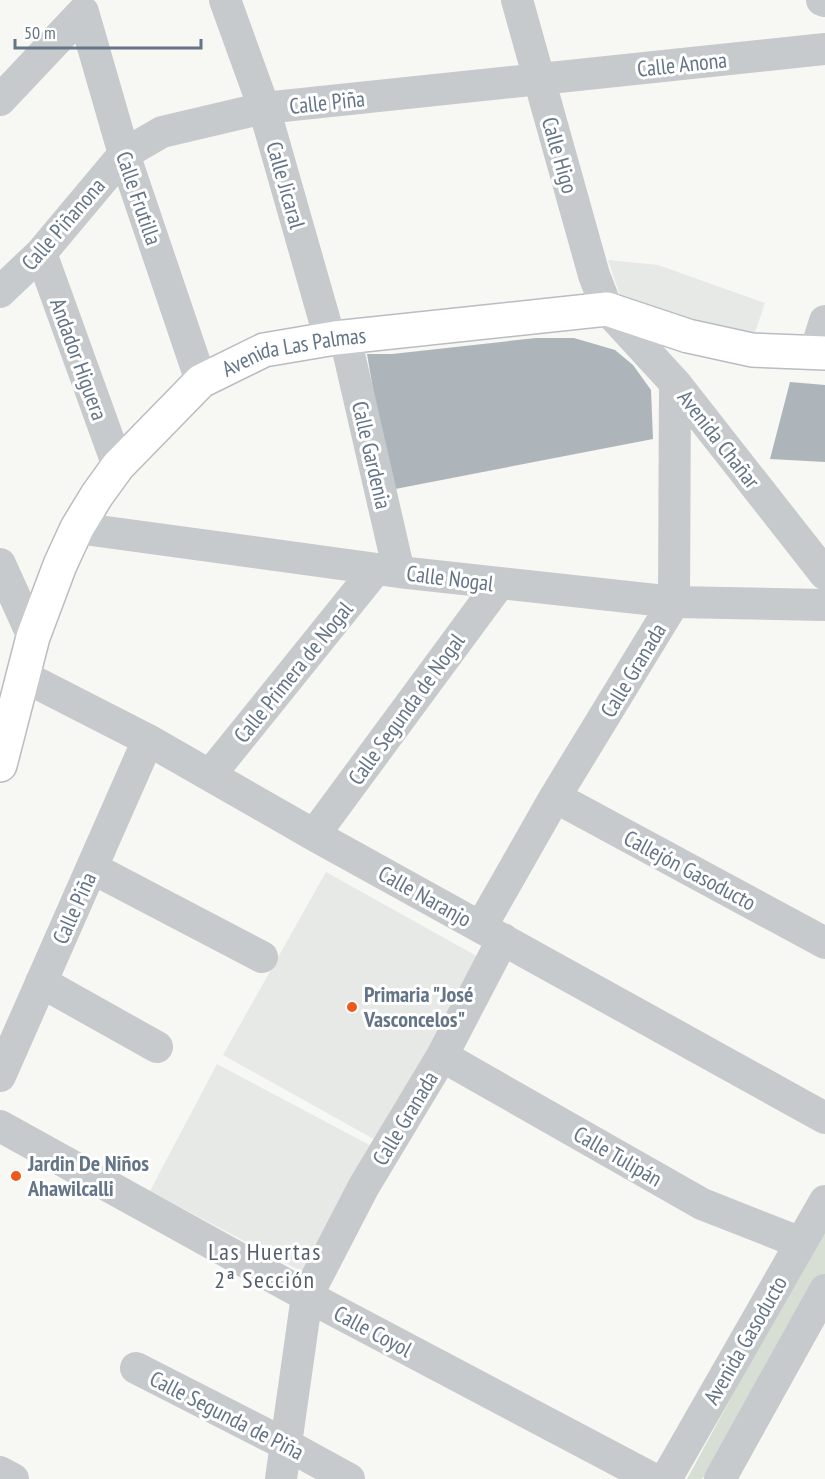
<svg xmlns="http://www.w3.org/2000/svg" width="825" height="1479" font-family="'PT Sans Narrow',sans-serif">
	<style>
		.built { fill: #e7e9e7 }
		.green { fill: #d7dfd4 }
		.building { fill: #adb5bb }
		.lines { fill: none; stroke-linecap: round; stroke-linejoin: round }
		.major-casing { stroke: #b9bdc1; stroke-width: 36 }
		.minor { stroke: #c6cacd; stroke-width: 32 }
		.major { stroke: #fff; stroke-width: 33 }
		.poi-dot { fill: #ee5a1c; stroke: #fff; stroke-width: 2 }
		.labels { text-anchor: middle; stroke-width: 6; stroke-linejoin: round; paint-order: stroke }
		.street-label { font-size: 22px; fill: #647587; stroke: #fff }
		.poi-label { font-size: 22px; font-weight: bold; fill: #647587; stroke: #fff; text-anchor: start }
		.neighbourhood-label { font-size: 24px; letter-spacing: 1.5px; fill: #525f6b; stroke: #fff }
	</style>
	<rect width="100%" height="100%" fill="#f7f7f3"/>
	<path class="built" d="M608,260L658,265L765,303L753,338L624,308Z
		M326,872L482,959L379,1142L223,1055Z
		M217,1064L377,1149L310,1276L150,1191Z"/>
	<path class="green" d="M825,1224V1275L716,1469L701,1479H687Z"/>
	<path class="building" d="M536,338H574L615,350L633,365L651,390L653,439L390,490L367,354H392Z
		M790,382L825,385V462L770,459Z"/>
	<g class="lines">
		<g class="major-casing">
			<g id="major">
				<path id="s1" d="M0,765L33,637L60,565L77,528L97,495L118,466L201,381L264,350L335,338L607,309L688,336L752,350L825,353"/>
			</g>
		</g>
		<path class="minor" d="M225,0L264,108L330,339
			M517,0L594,275L607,309L675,383L825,574
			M822,0L825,1
			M83,12L124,154L201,381
			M0,100L83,12
			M41,253L118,466
			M0,292L41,253L124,154L162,132L264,108L825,49
			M345,337L399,572
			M815,353L825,321
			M77,528L399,572L674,602L825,605
			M0,564L33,637
			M23,676L148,740L314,835L825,1118
			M210,775L376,569
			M555,797L825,943
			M314,835L499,584
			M92,868L262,957
			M481,927L555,797L674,602L675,383
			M41,982L157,1047
			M442,1056L702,1204L801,1243
			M0,1076L148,740
			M0,1126L307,1296L653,1479
			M136,1368L287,1445L349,1479
			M0,1472L13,1479
			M281,1479L307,1296L364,1186L442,1056L503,939
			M666,1479L825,1201
			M720,1479L825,1290"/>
		<use href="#major" class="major"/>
	</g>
	<g class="poi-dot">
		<circle cx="352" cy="1007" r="6"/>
		<circle cx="16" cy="1176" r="6"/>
	</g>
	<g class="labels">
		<g class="street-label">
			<text transform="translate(682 64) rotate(-6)" y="8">Calle Anona</text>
			<text transform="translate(327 102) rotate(-6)" y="8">Calle Piña</text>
			<text transform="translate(560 155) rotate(74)" y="8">Calle Higo</text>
			<text transform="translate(286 185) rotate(74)" y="8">Calle Jicaral</text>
			<text transform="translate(139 198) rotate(71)" y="8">Calle Frutilla</text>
			<text transform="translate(63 224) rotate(-49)" y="8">Calle Piñanona</text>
			<text dy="8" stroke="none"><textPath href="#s1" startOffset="542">Avenida Las Palmas</textPath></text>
			<text transform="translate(79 359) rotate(70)" y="8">Andador Higuera</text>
			<text transform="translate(719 439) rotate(52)" y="8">Avenida Chañar</text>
			<text transform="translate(372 455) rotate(77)" y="8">Calle Gardenia</text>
			<text transform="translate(450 578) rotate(7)" y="8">Calle Nogal</text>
			<text transform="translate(633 670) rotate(-59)" y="8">Calle Granada</text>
			<text transform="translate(293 672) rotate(-51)" y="8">Calle Primera de Nogal</text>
			<text transform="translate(406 709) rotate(-54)" y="8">Calle Segunda de Nogal</text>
			<text transform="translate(690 870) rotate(28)" y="8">Callejón Gasoducto</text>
			<text transform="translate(425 896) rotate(29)" y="8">Calle Naranjo</text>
			<text transform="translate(74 908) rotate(-66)" y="8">Calle Piña</text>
			<text transform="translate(405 1118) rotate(-59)" y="8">Calle Granada</text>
			<text transform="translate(618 1156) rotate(30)" y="8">Calle Tulipán</text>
			<text transform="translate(373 1331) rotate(28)" y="8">Calle Coyol</text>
			<text transform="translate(745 1340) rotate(-60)" y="8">Avenida Gasoducto</text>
			<text transform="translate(227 1415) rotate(27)" y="8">Calle Segunda de Piña</text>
		</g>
		<g class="poi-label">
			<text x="364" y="1002">Primaria "José<tspan x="364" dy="25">Vasconcelos"</tspan></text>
			<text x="28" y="1171">Jardin De Niños<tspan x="28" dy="25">Ahawilcalli</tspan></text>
		</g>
		<g class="neighbourhood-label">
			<text x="265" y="1260">Las Huertas<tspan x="265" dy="28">2ª Sección</tspan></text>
		</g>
	</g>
	<path d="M15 39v9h186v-9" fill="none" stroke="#647587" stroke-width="3"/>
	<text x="24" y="39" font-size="18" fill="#647587" stroke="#ffffff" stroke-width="4.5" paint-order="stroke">50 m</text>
</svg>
